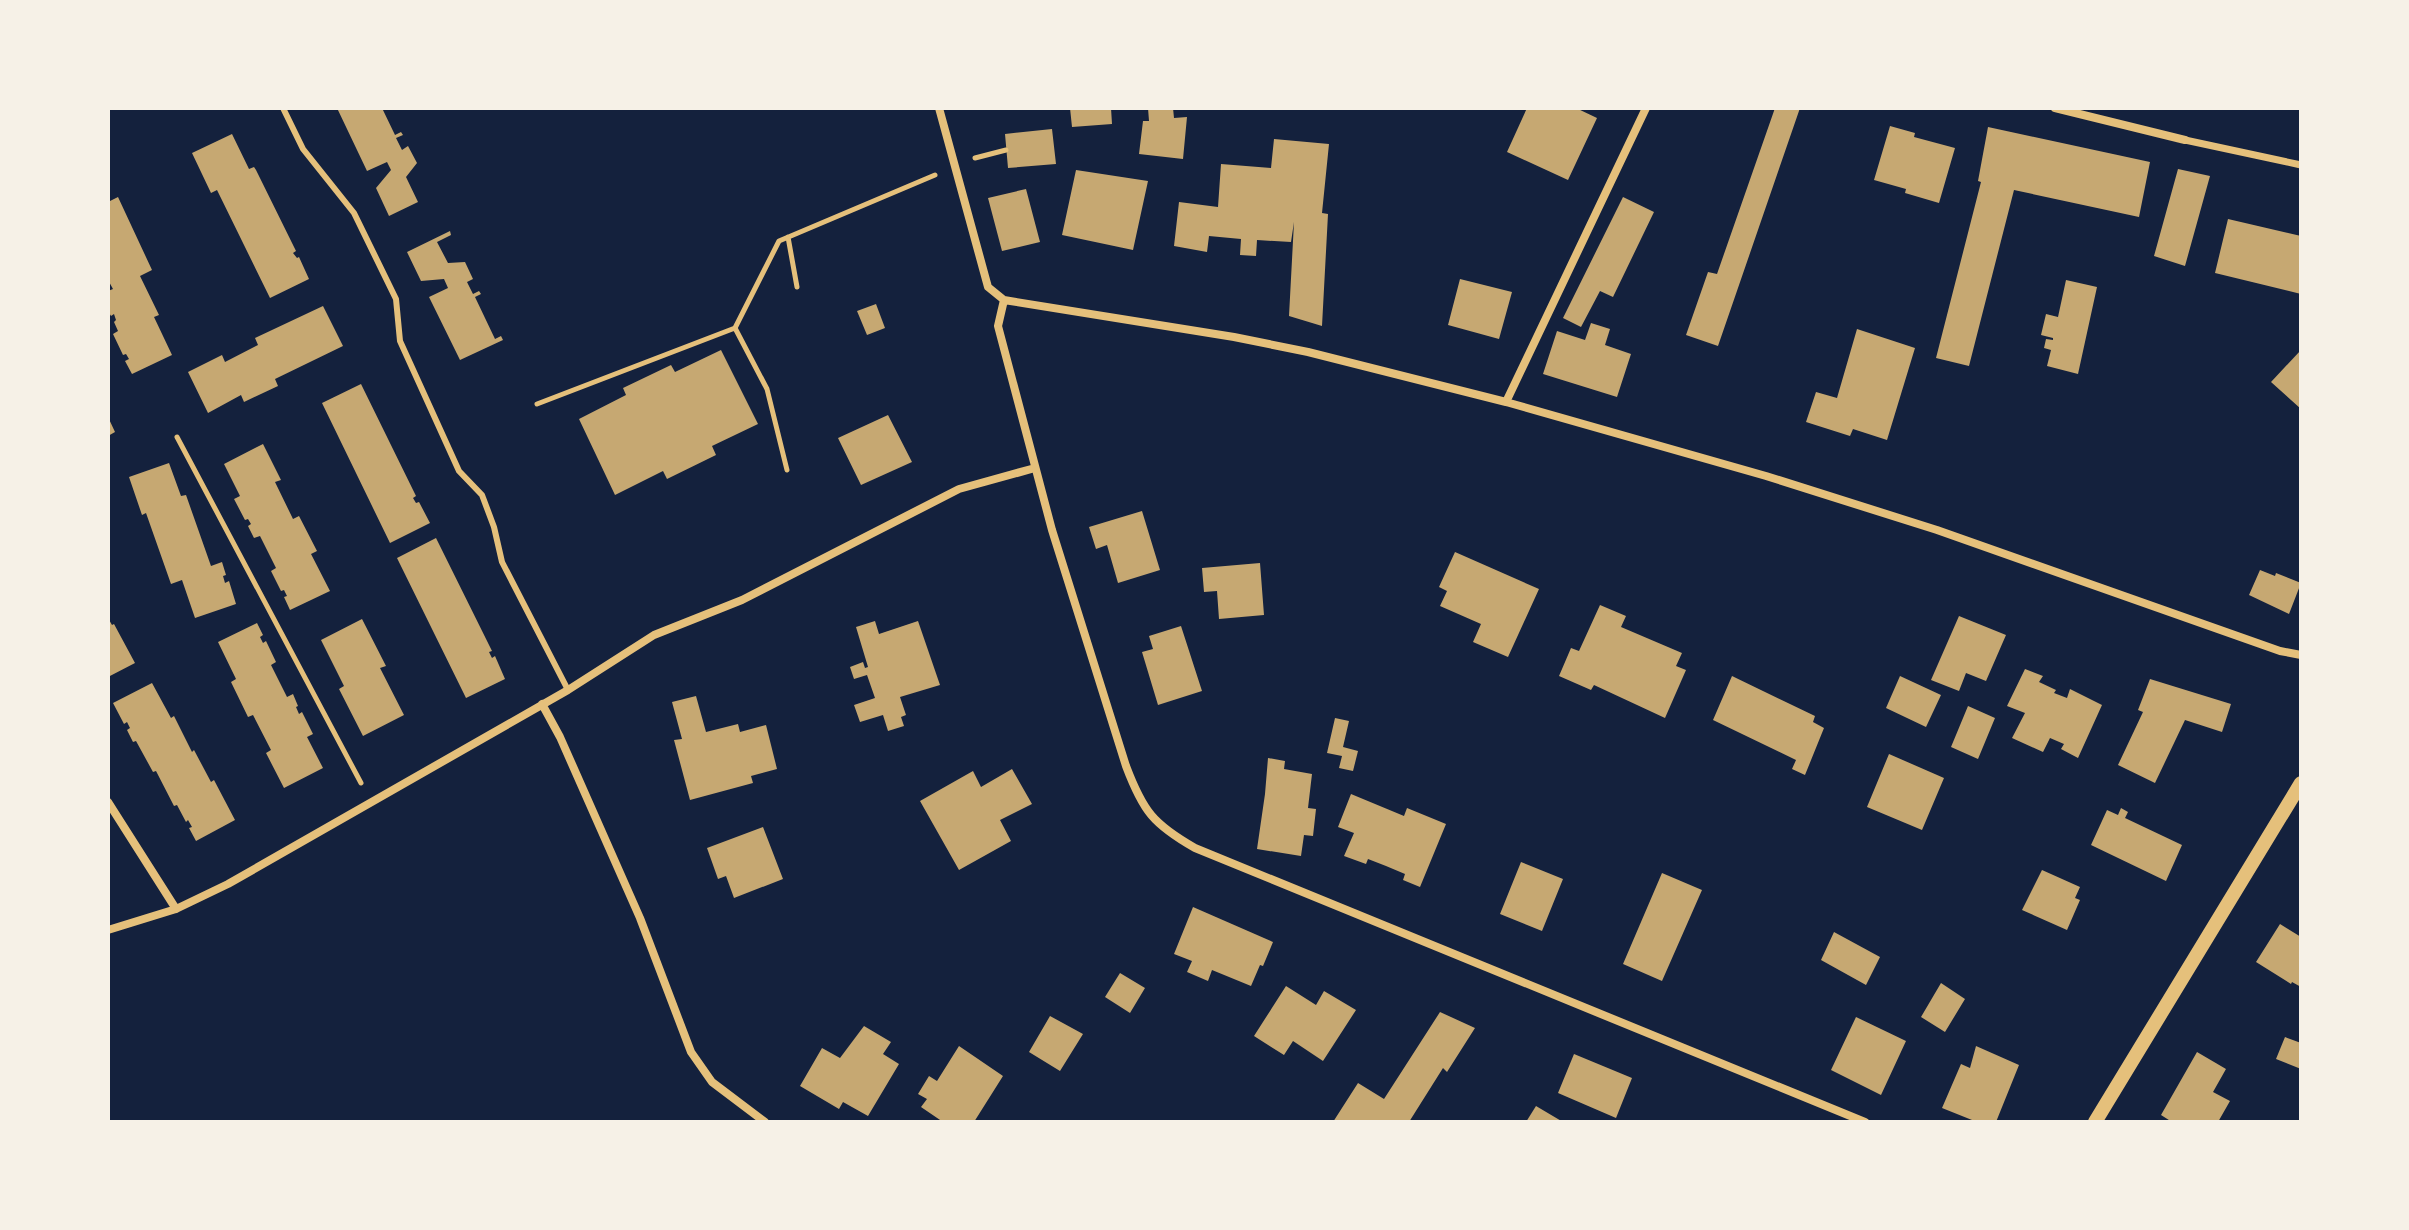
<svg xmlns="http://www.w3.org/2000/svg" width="2409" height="1230" font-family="'PT Sans',sans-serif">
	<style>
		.building { fill: #c6a872 }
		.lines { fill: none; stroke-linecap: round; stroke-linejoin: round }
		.path { stroke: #e5c07b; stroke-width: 5 }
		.service { stroke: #e5c07b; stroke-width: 6 }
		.pedestrian { stroke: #e5c07b; stroke-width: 7 }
		.minor { stroke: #e5c07b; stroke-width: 8 }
		.tertiary { stroke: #e5c07b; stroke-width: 14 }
	</style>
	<rect width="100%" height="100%" fill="#14213d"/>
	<path class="building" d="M337,108H382L395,135L401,132L403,135L396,138L402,150L408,146L417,163L406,177L418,202L389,216L376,188L391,170L387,162L367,171Z
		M1070,108H1111L1112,124L1072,127Z
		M1148,108H1173L1174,118L1187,117L1183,159L1139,154L1143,121H1149Z
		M1527,108H1576L1597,118L1568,180L1507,152Z
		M1775,108H1800L1718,346L1686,335L1708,272L1717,274Z
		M1890,126L1915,133L1914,137L1955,148L1939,203L1905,193L1906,189L1874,180Z
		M1988,127L2150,162L2139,217L2014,190L1969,366L1936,358L1981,182L1978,181Z
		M1052,129L1056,164L1008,168L1005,134Z
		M232,134L249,169L254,167L256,170L296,251L293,253L297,258L299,257L309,279L270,298L217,190L211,193L192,153Z
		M1274,139L1329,144L1322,213L1328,214L1322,326L1289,316L1294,222L1291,242L1257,240L1256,256L1240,255L1241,239L1209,236L1207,252L1174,246L1179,202L1218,207L1221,164L1271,168Z
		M2178,169L2210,176L2185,266L2154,256Z
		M1076,170L1148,181L1133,250L1062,235Z
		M1026,189L1040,242L1002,251L988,198Z
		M118,197L152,270L140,276L159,315L154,317L172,355L132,374L125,361L129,359L126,354L123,355L113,334L118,331L114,322L116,320L114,314L111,316L108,311V291L113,289L108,280V202Z
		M1623,197L1654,212L1613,297L1600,291L1581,327L1563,318Z
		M2228,219L2301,236V294L2215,273Z
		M450,231L451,235L437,242L448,263L465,262L473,279L467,282L473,294L479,291L481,294L475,297L495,339L501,336L503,340L460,360L429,297L448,288L444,279L421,281L407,252Z
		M1460,279L1512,292L1499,339L1448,325Z
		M2066,280L2097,287L2078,374L2047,366L2051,350L2044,348L2046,339L2053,340V338L2041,335L2046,314L2058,317Z
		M876,304L885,328L867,335L857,311Z
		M323,306L343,346L275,379L278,386L244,402L241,395L208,413L188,372L222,355L225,362L258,345L255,338Z
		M1591,323L1610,329L1605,345L1631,354L1617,397L1543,374L1557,331L1585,340Z
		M1857,329L1915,348L1887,440L1853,429L1850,436L1806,422L1816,392L1837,398Z
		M721,350L758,424L712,446L716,455L667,479L663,471L615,495L579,419L626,395L623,388L671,365L675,372Z
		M2301,350V409L2271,382Z
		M361,384L416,496L413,498L416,503L419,502L430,523L390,543L322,403Z
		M888,415L912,462L861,485L838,438Z
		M108,417L115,432L108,436Z
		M263,444L281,480L275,482L293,519L299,516L317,551L311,554L330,591L290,610L284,597L287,596L284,590L281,591L271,571L276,568L260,536L254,538L248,526L251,524L248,519L245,520L234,499L240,496L224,464Z
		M169,463L181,496L186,495L211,566L222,562L226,575L223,576L225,583L229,581L236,604L195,618L182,580L171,584L146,513L142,515L129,477Z
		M1142,511L1160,570L1118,583L1107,545L1096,549L1089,527Z
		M436,538L492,651L489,652L492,658L495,656L505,679L466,698L397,558Z
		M1455,552L1539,589L1508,657L1473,642L1481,624L1440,606L1447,591L1439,587Z
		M1260,563L1264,615L1219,619L1217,591L1204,592L1202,568Z
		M2260,570L2275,576L2276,573L2301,583L2289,614L2249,595Z
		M1600,605L1626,616L1621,627L1682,653L1676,666L1686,670L1665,718L1594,685L1591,690L1559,676L1571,648L1579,651Z
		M1959,616L2006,635L1986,681L1966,673L1959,691L1931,680Z
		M108,618L112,625L114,624L135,663L108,677Z
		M362,619L386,666L380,668L404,715L363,736L339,689L344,686L321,640Z
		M875,621L879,634L918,621L940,685L900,697L906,715L901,717L904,726L888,731L883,715L860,722L854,705L875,698L867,675L854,679L850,667L863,662L865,668L868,667L856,627Z
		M257,623L263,635L260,637L263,643L266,641L276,662L271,665L287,697L293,694L298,706L296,707L299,714L302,712L313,734L307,737L323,768L284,788L266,753L271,750L253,715L248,717L231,682L236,679L218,642Z
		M1181,626L1202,691L1158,705L1142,652L1153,649L1149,636Z
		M2025,669L2043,676L2039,682L2056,690L2054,693L2067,698L2070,689L2102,705L2078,758L2061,749L2064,744L2050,738L2043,752L2012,738L2025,713L2007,706Z
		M1732,676L1815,716L1813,722L1824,728L1805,775L1792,769L1796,760L1713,720Z
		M1900,676L1941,695L1926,727L1886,708Z
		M2150,679L2231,704L2222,732L2185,720L2155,783L2118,765L2143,712L2138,710Z
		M152,683L171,718L174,716L192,752L194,750L211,782L214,780L235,820L196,841L189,828L192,827L188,820L186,822L177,805L174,806L156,771L153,772L136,741L133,742L127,730L130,728L127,722L124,724L113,703Z
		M696,696L706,732L738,724L740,732L766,725L777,769L751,776L753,783L690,800L674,740L682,739L672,702Z
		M1968,706L1995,718L1978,759L1951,747Z
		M1335,718L1349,721L1343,747L1358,751L1353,771L1339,768L1342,756L1327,753Z
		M1889,754L1944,778L1922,830L1867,807Z
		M1268,758L1285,761L1284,769L1312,774L1308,808L1316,809L1313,836L1304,835L1301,856L1257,849L1265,794Z
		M1012,769L1032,804L1000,820L1011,841L959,870L920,801L973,771L981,787Z
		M1351,794L1404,816L1407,808L1446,824L1420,887L1403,880L1405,874L1386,866L1368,859L1366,864L1344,856L1354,833L1338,827Z
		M2121,808L2128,812L2125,818L2182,845L2166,881L2091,845L2107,810L2118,815Z
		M763,827L783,879L734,898L726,876L718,879L707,848Z
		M1521,862L1563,879L1542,931L1500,914Z
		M2042,870L2080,887L2075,898L2080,900L2067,930L2022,910Z
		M1662,873L1702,890L1662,981L1623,964Z
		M1193,907L1273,942L1263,966L1260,965L1251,986L1212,970L1208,981L1187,972L1192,961L1174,954Z
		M2280,924L2301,937V987L2292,982L2291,984L2256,962Z
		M1834,932L1880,957L1866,985L1821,960Z
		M1120,973L1145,988L1130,1013L1105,997Z
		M1941,983L1965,999L1945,1032L1921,1017Z
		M1286,986L1316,1005L1324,991L1356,1010L1323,1061L1293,1041L1284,1055L1254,1036Z
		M1440,1012L1475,1028L1447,1072L1443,1068L1409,1122H1333L1358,1083L1384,1099Z
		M1050,1016L1083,1034L1060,1071L1029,1052Z
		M1856,1017L1906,1041L1881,1095L1831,1070Z
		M864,1026L891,1042L883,1054L899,1064L868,1116L843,1102L839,1109L800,1086L822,1048L840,1058Z
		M2285,1037L2301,1043V1069L2276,1059Z
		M959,1046L1003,1076L974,1122H943L921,1107L927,1099L918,1094L929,1076L937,1081Z
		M1976,1046L2019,1065L1996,1122H1977L1942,1108L1961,1064L1970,1068Z
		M2197,1052L2226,1069L2213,1092L2230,1101L2218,1122H2172L2161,1115Z
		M1574,1054L1632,1078L1616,1118L1558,1093Z
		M1536,1106L1563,1122H1526Z"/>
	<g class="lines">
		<path class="path" d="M975,158L1006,150
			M788,237L797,287
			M735,328L767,389L787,470
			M537,404L735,328L779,241L935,175
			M177,437L361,783"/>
		<path class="service" d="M283,108L303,149L354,213L396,299L400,341L459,471L482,495L494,527L502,562L568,690"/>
		<path class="pedestrian" d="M2185,140L2301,165"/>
		<path class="minor" d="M939,108L988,287L1004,300L1234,337L1308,352L1506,402L1766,476L1937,530L2280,651L2301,655
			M2055,108L2185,140
			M1004,300L998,326L1052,530L1126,766C1143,811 1153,824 1195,848L1865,1122
			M1506,402L1646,108
			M542,704L560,737L640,918L691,1052L712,1082L765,1122
			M108,802L176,909
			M108,930L176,909L228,884L568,690L654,635L742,600L959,489L1035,468"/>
		<path class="tertiary" d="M2095,1122L2301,783"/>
	</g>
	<rect width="2409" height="1230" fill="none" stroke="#f6f1e7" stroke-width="220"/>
</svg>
